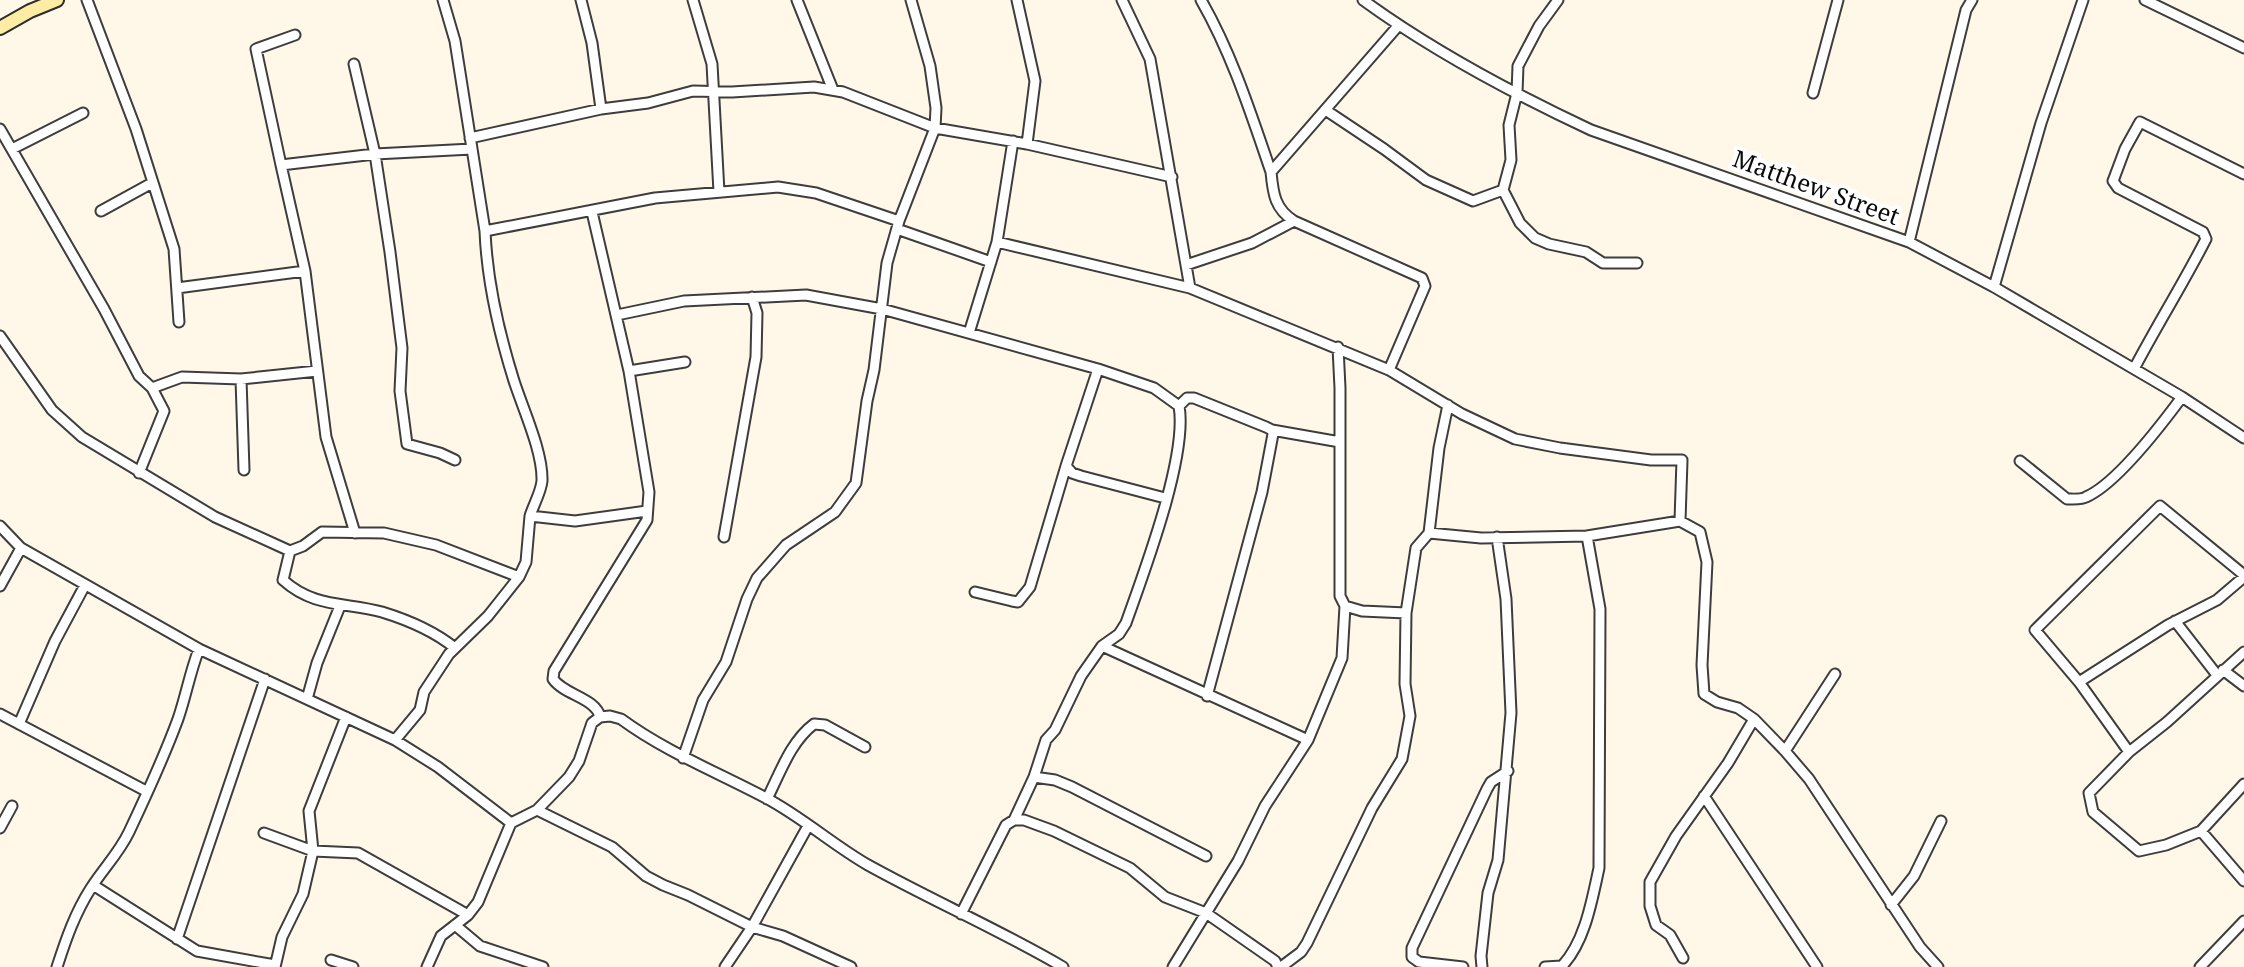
<svg xmlns="http://www.w3.org/2000/svg" width="2244" height="967" font-family="'Noto Serif',serif">
	<style>
		.lines { fill: none; stroke-linecap: round; stroke-linejoin: round }
		.street-casing { stroke: #3d3d3d; stroke-width: 13 }
		.secondary-casing { stroke: #2c2c2c; stroke-width: 16 }
		.street { stroke: #fff; stroke-width: 9 }
		.secondary { stroke: #fdeca4; stroke-width: 12 }
		.labels { text-anchor: middle; stroke-width: 8; stroke-linejoin: round; paint-order: stroke }
		.street-label { font-size: 24px; fill: #0a0a0a; stroke: #fff }
	</style>
	<rect width="100%" height="100%" fill="#fff8e8"/>
	<g class="lines">
		<g class="street-casing">
			<path id="street" d="M87,0L136,129L174,249L179,322
				M443,0L455,41L485,231C487,281 499,333 514,381C523,409 543,452 542,481C541,492 533,506 530,516L575,521L647,511
				M581,0L592,43L601,109
				M693,0L712,64L719,192
				M797,0L833,90
				M1017,0L1035,81L1027,144
				M1122,0L1150,59L1190,288L1389,370L1462,414L1515,439L1560,448L1651,460H1682L1680,521
				M1201,0C1232,54 1251,114 1271,172
				M1363,0C1433,51 1512,93 1591,130L1909,242L1994,287L2182,397L2244,438
				M1558,0L1539,26L1518,66L1517,93L1509,125L1511,160L1503,190L1520,223L1535,238L1549,244L1586,252L1603,263H1637
				M2145,0L2244,48
				M295,35L256,49L281,165L375,154L472,149
				M354,64L375,154L390,252L402,348L400,391L407,444L440,453L455,460
				M1813,93L1838,0
				M1327,111L1384,149L1426,180L1473,201L1503,190
				M0,129L104,309L139,376L152,388L164,411L139,473
				M470,138L601,109L648,103L693,91L732,92L814,87L843,92L935,128L1027,144L1172,177
				M12,149L83,113
				M281,165L305,271
				M101,211L152,183
				M592,212L629,371L649,492L647,520L554,671L553,679C564,695 596,698 600,717
				M897,229L991,262
				M485,231L655,198L778,187L816,193L899,221
				M997,242L1190,288
				M1909,242L1966,10L1972,0
				M1186,265L1252,243L1294,221
				M1994,287L2041,123L2083,0
				M177,288L305,271L326,437L355,533
				M617,315L684,301L806,295L882,309L1098,369L1154,388L1179,406C1188,456 1144,572 1126,623L1119,634L1102,646L1081,676L1055,730L1046,740L1034,777L1014,820
				M969,333L997,242L1013,141
				M0,336L52,410L82,437L215,517L290,551
				M1338,347L1340,388V596L1345,606L1362,611L1406,613
				M1098,369L1066,466L1072,473L1081,476L1165,498
				M2134,369C2157,325 2183,284 2206,239L2203,232L2118,188L2113,181L2125,149L2140,122L2244,174
				M1389,370L1425,286L1422,278L1294,221C1275,209 1273,194 1271,172L1398,26
				M629,371L685,362
				M241,379L244,470
				M152,388L182,377L241,379L317,371
				M1179,406L1187,398H1194L1266,427L1272,430L1273,434L1262,492L1207,696
				M1272,430L1340,442
				M2020,461L2067,499C2073,499 2081,500 2086,497C2116,484 2162,424 2182,397
				M0,526L21,548L199,649L395,740L438,767L511,823
				M1429,533L1481,538L1587,536L1680,521L1700,532L1707,562L1702,665L1704,694L1717,702L1738,708L1754,719L1785,751L1809,779L1920,947L1938,967
				M724,537L756,357L757,313L752,297
				M0,586L21,548
				M975,592L1012,601L1018,602L1030,587L1066,466
				M2175,621L2217,675
				M1102,646L1308,740
				M455,648C434,631 408,620 382,612C345,602 314,608 283,580L290,551L303,546L322,532L384,533L436,545L519,577
				M2223,670L2244,686
				M2079,682L2168,625L2217,600L2244,577
				M307,699L317,663L340,606
				M0,714L146,791
				M19,724L55,641L85,585
				M395,740L420,710L424,692L449,654L488,616L519,577L526,562L530,516
				M1785,751L1835,674
				M2129,752L2079,682L2035,630L2160,506L2244,575
				M683,758L703,700L726,662L747,599L757,578L786,545L835,512L856,483L867,401L874,370L887,263L899,221L935,128L936,108L930,66L911,0
				M1034,777L1055,780L1072,787L1206,856
				M2244,784L2201,831L2244,881
				M1704,796L1817,967
				M767,799C780,773 791,741 814,724L825,725L865,747
				M537,810L612,847L646,876L663,885L688,895L752,927L783,936L851,967
				M0,828L12,806
				M2201,831L2166,845L2139,851L2093,812L2089,793L2129,752L2167,722L2244,652
				M264,833L313,851L358,853L468,915
				M93,885L197,951L275,965
				M1891,905L1914,876L1941,821
				M961,914L1006,825L1014,820H1024L1054,831L1130,868L1165,897L1206,913L1275,961L1278,967
				M455,925L480,946L543,967
				M177,939L265,679
				M1683,958L1670,935L1656,925L1650,906V882L1676,836L1728,763L1754,719
				M331,960L353,967
				M57,967C66,939 75,913 91,888C103,869 119,853 129,832C146,796 164,757 178,719C186,696 190,672 199,649
				M275,967L282,937L303,894L313,851L309,811L346,717
				M427,967L441,936L468,915L478,902L511,823L537,810L569,777L579,761L592,723L600,717L610,716L621,719C666,752 717,772 766,798C802,817 833,845 868,865C933,901 1000,930 1063,967
				M725,967L752,927L808,826
				M1173,967L1238,861L1265,806L1308,740L1342,658L1345,606
				M1281,967L1301,952L1307,943L1372,808L1402,759L1410,716L1405,684L1406,613L1416,548L1429,533L1439,448L1448,405
				M1463,967L1419,962L1412,957V948L1487,789L1491,782L1508,771
				M1482,967L1481,956L1488,893L1498,860L1511,713L1506,599L1497,537
				M1545,967L1562,966C1585,942 1592,900 1599,868L1600,609L1587,536
				M2200,967L2244,921"/>
		</g>
		<g class="secondary-casing">
			<path id="secondary" d="M0,28L30,11L57,0"/>
		</g>
		<use href="#street" class="street"/>
		<use href="#secondary" class="secondary"/>
	</g>
	<g class="labels">
		<g class="street-label">
			<text transform="translate(1816 188) rotate(20)" y="8">Matthew Street</text>
		</g>
	</g>
</svg>
